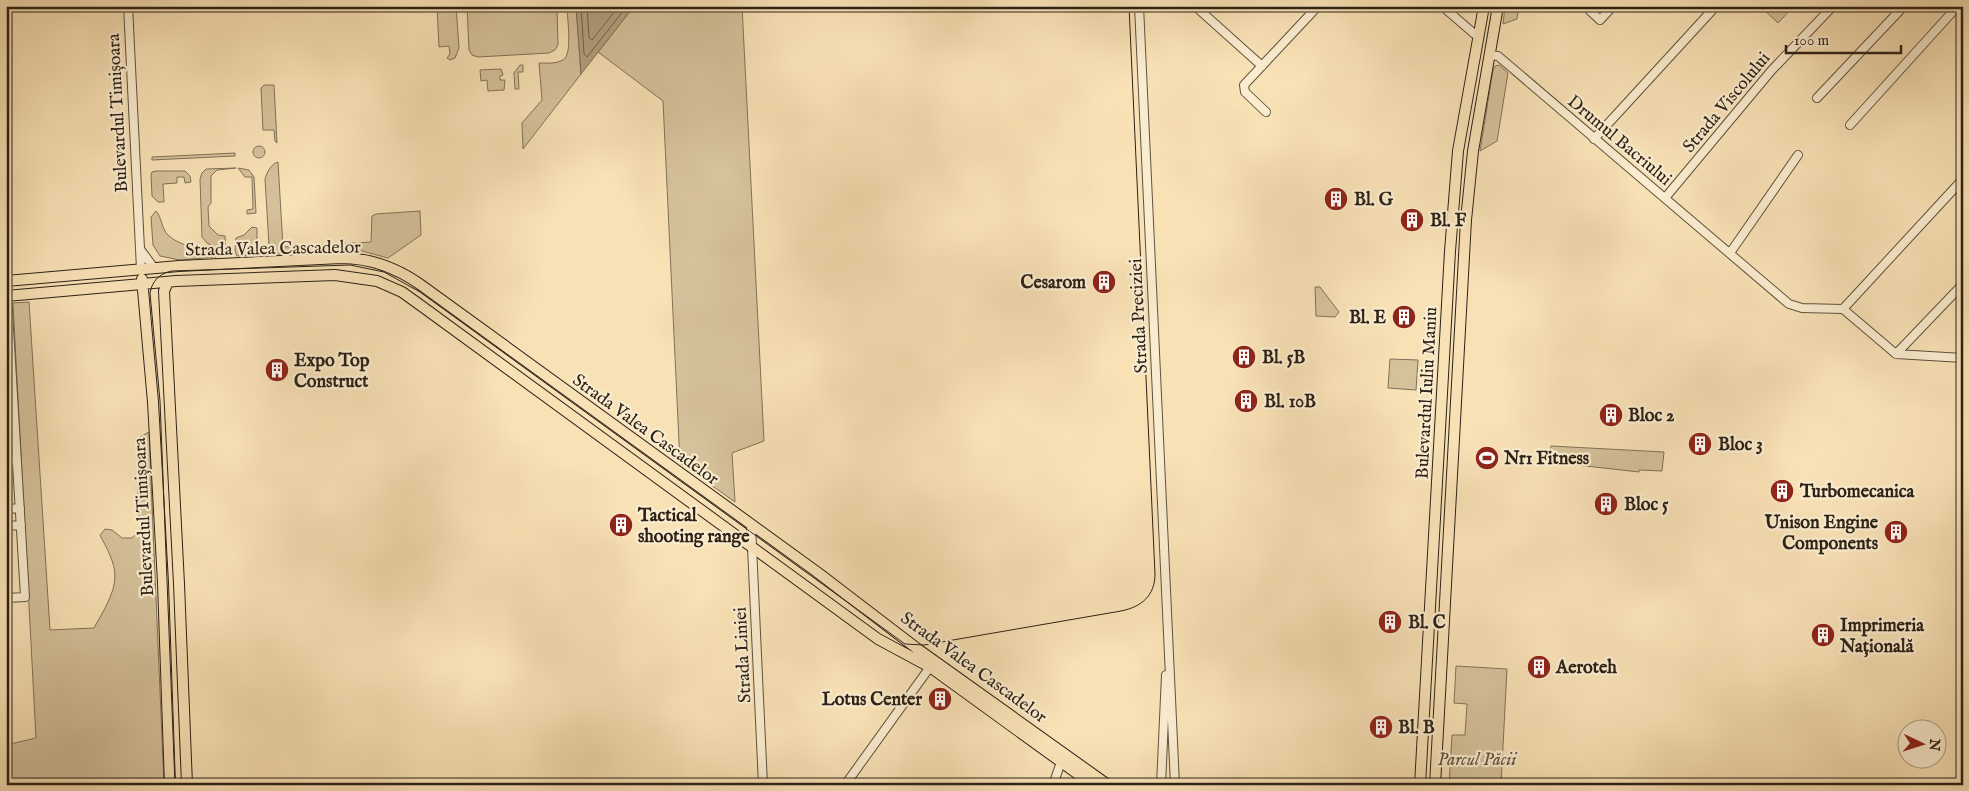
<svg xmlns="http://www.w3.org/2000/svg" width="1969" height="791" font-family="'IM FELL English',serif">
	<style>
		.green { fill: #d5c19a; stroke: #807258 }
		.water { fill: #b3a07f; stroke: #7d6e55 }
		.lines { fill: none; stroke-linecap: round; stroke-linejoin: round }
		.shore { stroke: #70614b; stroke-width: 1 }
		.minor-casing { stroke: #5f523e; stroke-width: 10 }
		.major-casing { stroke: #2c2217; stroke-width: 12 }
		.minor { stroke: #faeccf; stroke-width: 8 }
		.major { stroke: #f8e1b5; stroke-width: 10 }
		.tram { stroke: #2c2217; stroke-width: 1 }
		.labels { text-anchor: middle; stroke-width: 4.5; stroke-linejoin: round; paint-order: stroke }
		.street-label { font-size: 18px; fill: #2c2217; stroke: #faeccf }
		.poi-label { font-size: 18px; font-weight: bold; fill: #2c2217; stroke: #faeccf; text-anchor: start }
		.park-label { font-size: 18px; font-style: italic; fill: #5f523e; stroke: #faeccf }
	</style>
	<rect width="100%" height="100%" fill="#f8e1b5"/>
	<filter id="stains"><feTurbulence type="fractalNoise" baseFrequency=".004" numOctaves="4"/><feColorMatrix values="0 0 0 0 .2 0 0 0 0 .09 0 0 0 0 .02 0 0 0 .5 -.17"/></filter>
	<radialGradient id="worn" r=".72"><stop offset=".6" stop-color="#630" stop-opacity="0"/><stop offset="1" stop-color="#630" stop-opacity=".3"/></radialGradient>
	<path class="green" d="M6,6L10,92H6Z
		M437,6H456L459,48L455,58L450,60L447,58L450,54L449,46L439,47Z
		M467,6H557L558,45L555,50L549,53L478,57L472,55L469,50Z
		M567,6H576L581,74L523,149L522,123L542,100L539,63C546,63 556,64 563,60C573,55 567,18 567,6Z
		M629,6H742L764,441L732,453L735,502L680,463L663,101L598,52L631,10Z
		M1505,6H1519L1517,19L1503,24Z
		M1760,6H1794L1778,23Z
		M520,65H523V72H518L519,89H515L514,73Z
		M1499,65L1508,73L1497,141L1480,151L1493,70L1495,66Z
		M501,69L503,75L500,76V80H505L504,90L488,91L487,80L481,81L480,70Z
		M264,85H274L277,143L275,141L274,130H263L261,88Z
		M253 152a6 6 0 1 1 12 0a6 6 0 1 1-12 0Z
		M235,153V156L152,160V157Z
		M278,162L283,247L371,242L372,216L376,214L420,211L421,235L388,258L358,250L277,254L274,253L269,245L265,179C267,172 271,164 278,162Z
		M236,168L217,170L211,176V203L208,207L209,226L218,235L225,236L226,253L207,243L202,237L200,179L202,173L206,169Z
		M238,168L249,170L254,177L256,213L247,214V210L253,209L252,177H245Z
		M156,171H185L190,176L191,182L185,183L184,177H177V183L163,184L164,202H158L152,196L151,175L152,172Z
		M156,211C162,217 161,229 169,236C181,247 206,249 216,257L180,260L160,256L153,245L151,217Z
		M252,227L257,228V250L251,255L237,256L235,251L236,238L244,235Z
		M1315,287H1320L1339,312L1335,317L1316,316Z
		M29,302L50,630L94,628C102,613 115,594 115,576C115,562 106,547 100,535L105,529L112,530L122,538H132L139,531L141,523L137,507L140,437L149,432L164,785H6V745L36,738L13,303Z
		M1390,359L1418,360L1416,390L1388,388Z
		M1551,446L1664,452L1662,471L1639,470V472L1550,462Z
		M1456,666L1507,669L1501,785H1449L1452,735H1465L1467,704L1454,703Z"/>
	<path class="water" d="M576,6H629L631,10L581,74Z"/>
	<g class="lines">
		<path class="shore" d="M581,6L584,54L587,57L624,10L625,6
			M587,6L589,38L592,40L619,6"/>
		<g class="minor-casing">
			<path id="minor" d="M128,6L141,269
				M1139,6L1175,785
				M1195,6L1262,66
				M1442,6L1478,37
				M1585,6L1600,20L1613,6
				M1489,55L1498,56L1789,304L1802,308L1843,309L1896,354L1963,358
				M1817,98L1904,6
				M1266,112L1245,92L1244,85L1318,6
				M1850,125L1955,9
				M1594,139L1716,6
				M1665,198L1771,71L1833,6
				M140,249L154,268
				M1730,253L1798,155
				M1843,309L1963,179
				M1896,354L1963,284
				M6,461L17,460
				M6,509L20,508
				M751,525L763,785
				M6,526L21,525
				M6,598L25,597L7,295
				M845,785L930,667
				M1053,785L1061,762
				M1161,785L1166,675"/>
		</g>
		<g class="major-casing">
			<path id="major" d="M142,279L153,402L163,583L170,785
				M6,281L179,266L341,258C371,258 397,268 421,285L817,572L919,650L1108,785
				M168,282L164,291L179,584L187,785
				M6,296L176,281L335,275L377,281L402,292L416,302L878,639L930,667L1093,785
				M1420,785L1450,251L1458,151L1484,6
				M1435,785L1466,220L1473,151L1498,6"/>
		</g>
		<use href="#minor" class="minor"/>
		<use href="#major" class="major"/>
		<path class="tram" d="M175,785L160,401L150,293C152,281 160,273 172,271L350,265L384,272L420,292L905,644L924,645L1121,611C1141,607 1155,596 1155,574L1129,6"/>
	</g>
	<defs>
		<g id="building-disc" transform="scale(1.25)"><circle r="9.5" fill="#8f2418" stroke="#faeccf"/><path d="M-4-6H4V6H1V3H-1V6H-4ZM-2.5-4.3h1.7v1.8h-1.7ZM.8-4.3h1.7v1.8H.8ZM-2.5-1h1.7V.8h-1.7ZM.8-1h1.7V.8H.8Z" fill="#fff"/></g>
		<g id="stadium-disc" transform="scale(1.25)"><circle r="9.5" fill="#8f2418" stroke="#faeccf"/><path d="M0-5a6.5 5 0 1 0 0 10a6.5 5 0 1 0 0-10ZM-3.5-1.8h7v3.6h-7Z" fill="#fff"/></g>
	</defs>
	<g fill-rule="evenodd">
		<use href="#building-disc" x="1336" y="199"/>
		<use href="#building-disc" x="1412" y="220"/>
		<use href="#building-disc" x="1104" y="282"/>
		<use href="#building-disc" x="1404" y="317"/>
		<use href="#building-disc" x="1244" y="357"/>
		<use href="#building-disc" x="277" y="370"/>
		<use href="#building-disc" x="1246" y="401"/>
		<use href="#building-disc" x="1611" y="415"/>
		<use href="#building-disc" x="1700" y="444"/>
		<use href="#stadium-disc" x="1487" y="458"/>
		<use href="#building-disc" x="1782" y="491"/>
		<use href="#building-disc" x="1606" y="504"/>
		<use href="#building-disc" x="621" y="525"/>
		<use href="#building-disc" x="1896" y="532"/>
		<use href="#building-disc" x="1390" y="622"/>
		<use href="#building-disc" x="1823" y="635"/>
		<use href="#building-disc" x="1539" y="667"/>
		<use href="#building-disc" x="940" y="699"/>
		<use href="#building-disc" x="1381" y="727"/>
	</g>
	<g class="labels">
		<g class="street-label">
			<text transform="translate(1726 102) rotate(-50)" y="6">Strada Viscolului</text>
			<text transform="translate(117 113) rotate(-93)" y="6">Bulevardul Timișoara</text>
			<text transform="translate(1620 140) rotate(40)" y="6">Drumul Bacriului</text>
			<text transform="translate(273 248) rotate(-1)" y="6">Strada Valea Cascadelor</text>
			<text transform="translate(1138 316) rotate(-93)" y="6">Strada Preciziei</text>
			<text transform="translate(1426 393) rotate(-87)" y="6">Bulevardul Iuliu Maniu</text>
			<text transform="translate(646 429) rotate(36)" y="6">Strada Valea Cascadelor</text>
			<text transform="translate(143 517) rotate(-93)" y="6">Bulevardul Timișoara</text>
			<text transform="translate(742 655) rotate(-93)" y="6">Strada Liniei</text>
			<text transform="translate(974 667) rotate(36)" y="6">Strada Valea Cascadelor</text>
		</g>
		<g class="poi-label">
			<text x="1354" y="205">Bl. G</text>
			<text x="1430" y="226">Bl. F</text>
			<text x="1086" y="288" text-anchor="end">Cesarom</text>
			<text x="1386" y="323" text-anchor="end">Bl. E</text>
			<text x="1262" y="363">Bl. 5B</text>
			<text x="294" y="366">Expo Top<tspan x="294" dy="21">Construct</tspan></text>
			<text x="1264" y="407">Bl. 10B</text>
			<text x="1628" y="421">Bloc 2</text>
			<text x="1718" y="450">Bloc 3</text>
			<text x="1504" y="464">Nr1 Fitness</text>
			<text x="1800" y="497">Turbomecanica</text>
			<text x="1624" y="510">Bloc 5</text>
			<text x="638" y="521">Tactical<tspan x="638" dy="21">shooting range</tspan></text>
			<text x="1878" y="528" text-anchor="end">Unison Engine<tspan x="1878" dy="21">Components</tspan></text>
			<text x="1408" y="628">Bl. C</text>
			<text x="1840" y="631">Imprimeria<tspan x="1840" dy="21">Națională</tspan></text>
			<text x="1556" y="673">Aeroteh</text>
			<text x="922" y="705" text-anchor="end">Lotus Center</text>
			<text x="1398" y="733">Bl. B</text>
		</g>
		<g class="park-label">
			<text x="1477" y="765">Parcul Păcii</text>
		</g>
	</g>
	<rect width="1969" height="791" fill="none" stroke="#f8e1b5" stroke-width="25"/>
	<rect x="8" y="8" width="1954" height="776" fill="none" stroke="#2c2217" stroke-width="2.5"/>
	<rect x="12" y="12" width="1944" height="766" fill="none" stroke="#2c2217"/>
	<g transform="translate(1922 744) rotate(94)"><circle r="24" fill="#faeccf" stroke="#a89b85"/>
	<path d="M0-4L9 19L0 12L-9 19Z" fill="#8f2418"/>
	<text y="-8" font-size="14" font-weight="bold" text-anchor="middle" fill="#2c2217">N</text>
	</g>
	<path d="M1786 45v8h115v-8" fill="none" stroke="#2c2217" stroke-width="2.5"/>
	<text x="1794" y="45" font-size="15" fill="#2c2217" stroke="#faeccf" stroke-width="4" paint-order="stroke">100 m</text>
	<rect width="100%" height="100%" filter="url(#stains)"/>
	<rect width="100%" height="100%" fill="url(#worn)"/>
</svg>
